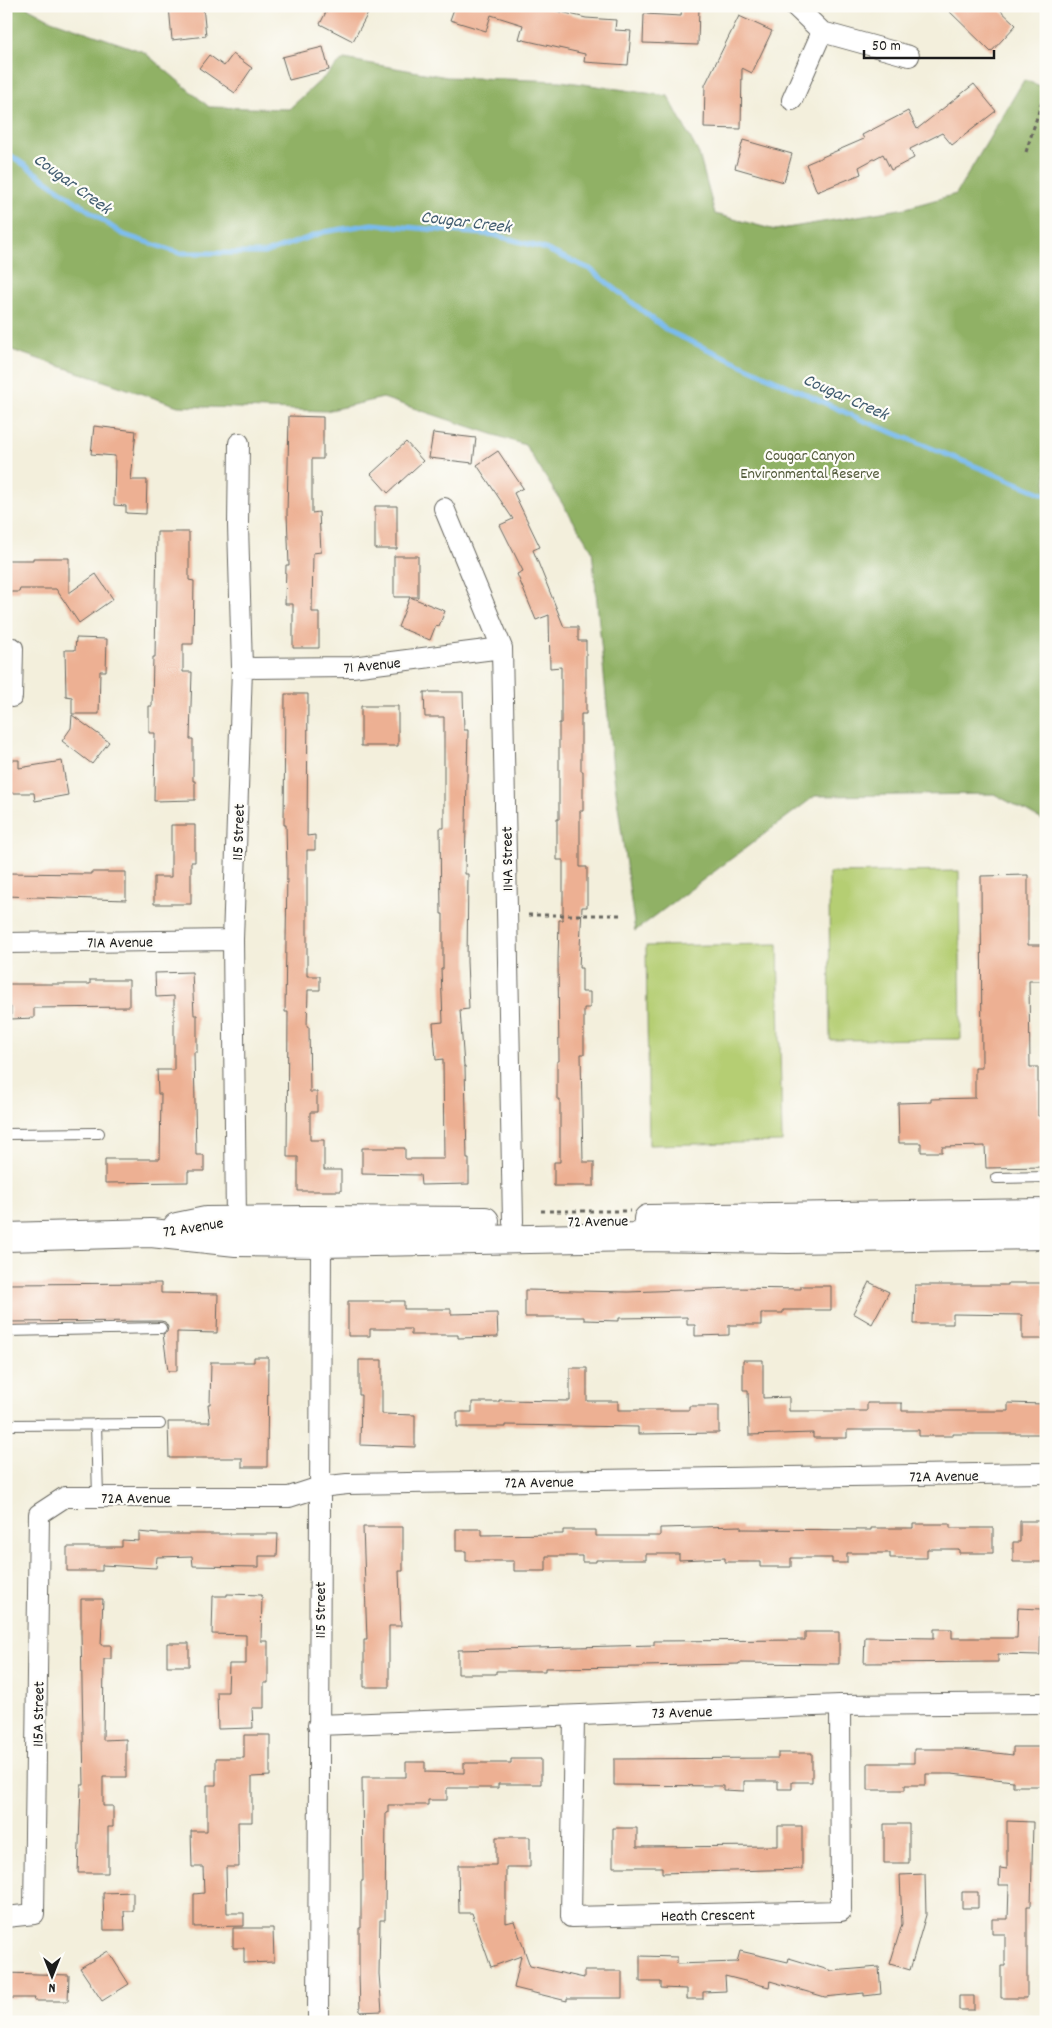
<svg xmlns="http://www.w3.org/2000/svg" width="1052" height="2028" font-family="Dekko,sans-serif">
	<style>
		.green { fill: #b5ce73; stroke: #687548 }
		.forest { fill: #90b165; stroke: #566640 }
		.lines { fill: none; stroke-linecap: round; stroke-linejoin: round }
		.stream { stroke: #79bbef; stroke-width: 5 }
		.building { fill: #edb093 }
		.service-casing { stroke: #67665f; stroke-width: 12 }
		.minor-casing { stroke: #67665f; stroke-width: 22 }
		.secondary-casing { stroke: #67665f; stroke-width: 30 }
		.path { stroke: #67665f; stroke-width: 3; stroke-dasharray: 4 4; stroke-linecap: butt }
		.service { stroke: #fff; stroke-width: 10 }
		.minor { stroke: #fff; stroke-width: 20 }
		.secondary { stroke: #fff; stroke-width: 28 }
		.labels { text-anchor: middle; stroke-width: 4.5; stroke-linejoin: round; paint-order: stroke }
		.park-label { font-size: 16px; fill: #525a3a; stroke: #fdfcf7 }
		.street-label { font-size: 16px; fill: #1c1c1c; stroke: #fdfcf7 }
		.water-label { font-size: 18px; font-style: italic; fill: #415c70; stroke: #fdfcf7 }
	</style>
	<rect width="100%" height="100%" fill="#fdfcf7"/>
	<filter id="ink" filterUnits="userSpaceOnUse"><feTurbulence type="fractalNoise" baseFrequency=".02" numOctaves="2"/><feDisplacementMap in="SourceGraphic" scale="10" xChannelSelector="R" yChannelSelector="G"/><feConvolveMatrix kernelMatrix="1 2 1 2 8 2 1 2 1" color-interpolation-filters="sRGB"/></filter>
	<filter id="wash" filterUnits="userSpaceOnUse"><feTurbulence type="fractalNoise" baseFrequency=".0096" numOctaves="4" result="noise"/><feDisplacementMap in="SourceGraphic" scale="20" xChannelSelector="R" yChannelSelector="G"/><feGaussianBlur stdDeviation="1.12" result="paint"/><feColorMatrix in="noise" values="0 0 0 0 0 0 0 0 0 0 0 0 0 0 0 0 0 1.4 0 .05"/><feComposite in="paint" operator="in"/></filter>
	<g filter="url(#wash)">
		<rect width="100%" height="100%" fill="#f3efdc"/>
		<path class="green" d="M959,871L961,1039L830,1040L829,873Z
			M778,944L782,1142L649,1145L646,946Z"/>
		<path class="forest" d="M6,6H25L51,20L144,52L209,107L289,109L344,59L447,77L561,81L668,96L699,154L715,214L775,230L906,208L956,194L1024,80L1046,88V247L1044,255L1046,257V822L994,794L815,796L635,931L613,769L592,550L525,445L383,398L326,411L178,406L6,348Z"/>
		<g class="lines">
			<path class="stream" d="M6,152L122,234L179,253H265L324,232L372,224L494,235L543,248L590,269L668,331L862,420L1046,495
				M1035,2022L1043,2019"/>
		</g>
		<g id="blocks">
			<path class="building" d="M169,6H203L206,36L172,40Z
				M329,6H372L353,41L320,24Z
				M455,6H537L586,18L616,20L615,30L631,31L628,65L584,62L585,54L519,39L523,25L491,15L486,31L450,20Z
				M682,6H699L698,45L643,43L644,14L681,16Z
				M944,6H996L1016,25L991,52Z
				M739,16L772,31L752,73L742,68L741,129L704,128L705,85Z
				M323,47L329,70L289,80L282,57Z
				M233,54L252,68L235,93L199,68L209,55L224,66Z
				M974,84L996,111L952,145L942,133L910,149L914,158L891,170L883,154L859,167L861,174L817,192L806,164L864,139L862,135L908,111L917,129Z
				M743,140L792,154L784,182L735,168Z
				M289,416L323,417V459H312V513L319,512L321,552L313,553L312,612H319V648H293V604H285L286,565H289L287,514Z
				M94,426L136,431L131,480H147L146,514L126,513V506L114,505L115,456L91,454Z
				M433,433L476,438L473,463L429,458Z
				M406,442L423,461L388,493L371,474Z
				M498,451L523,488L514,493L540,547L533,550L564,627H578V641H586V714H581V771H583V811H580V867H587V907H582L579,968H582V992H590V1008H584V1054H581L583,1162H594V1186H554V1162H560V1099H557V1061H559L558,960L559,920H563V860H557V819H559V723H561V667L550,668L549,615L536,620L517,574L523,571L500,525L513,519L477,465Z
				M375,506H397V549H375Z
				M157,532H189V580L194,581L193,644H183V672H192L190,739H193V781H195V800L154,801L155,733H149V706H152L153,657H155Z
				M394,556H418V597H394Z
				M33,558H69V593L96,574L113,599L79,623L56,589H20L19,592H6V560H33Z
				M410,597L445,611L439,626L436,625L430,640L398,627Z
				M76,638L107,639L106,671H100L99,714H72V697L66,696L65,650H75Z
				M424,692H463L464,730H468L465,874H468L467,961L469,1009L460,1010L464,1066H465L467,1159H469V1184L421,1185L420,1175L362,1174V1148H405V1159H444L443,1059L436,1060L433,1023L443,1022L441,969H443V914H441L440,828H444V717H425Z
				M285,694H308L307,836L315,835V850H307V976H320V990H308L307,1027H309L310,1092H317V1112H310V1140H324V1170H341V1191H298V1157H287L288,1012H285L287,871L286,825H284Z
				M361,706H398V746H361Z
				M72,715L109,742L92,764L62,741L71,728Z
				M6,760H19V768L62,761L68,795L35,801L34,793H6Z
				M171,825H195V862H191V904H154V877H171Z
				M91,872H126V900L6,896V873L91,874Z
				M1028,875V945H1046V981H1029L1030,1067H1038V1116H1046V1167L986,1168L985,1146L942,1147V1152H921V1143H899L898,1103L931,1102V1099L975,1098V1068H982L981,876Z
				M192,972L194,1015H197V1052H194L196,1155H204V1171H188V1182L105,1183V1159H160L161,1094H158L157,1070H174V996L156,997L155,973Z
				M90,980H129V1007L34,1008V1018L11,1019V1007H6V984H90Z
				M869,1282L889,1292L872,1324L853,1313Z
				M161,1283V1293L218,1294L217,1333L177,1332V1371H168L163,1334L167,1332L168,1327L165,1322L161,1321L6,1322V1284Z
				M1008,1283H1044L1043,1339H1022V1315L953,1314V1324H914L915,1285H1008Z
				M801,1286H831V1310H783V1313H761V1325H729V1335L695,1336V1325H687V1317L619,1318V1321L584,1320V1317H525V1290L628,1292L734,1288L801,1289Z
				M348,1301H404V1309H451V1314L497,1313L498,1337L458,1338V1335H411V1329H370V1336H348Z
				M254,1357H268L267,1467H242V1458H169L168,1422H210L208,1404H210L211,1362H254Z
				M359,1360H382V1414L415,1415V1447L360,1445L361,1395H359Z
				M743,1360H763V1398L789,1397V1411H867V1403H902V1411H1008V1403L1044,1404L1043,1434H953V1436H919V1430H847V1438H813V1433L749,1435L748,1390H743Z
				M570,1368H587V1401H618V1410H689V1406H719V1433L638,1434V1427L505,1425V1427H457V1412H472V1402H499V1400L570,1401Z
				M1020,1521H1043L1042,1562H1013V1542H1020Z
				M913,1524H950V1528H993V1553H959V1549H927V1558H890V1553H847V1563H832V1558H791V1567H760V1562H725V1558L679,1560V1554H646V1560H596V1562H582V1556H546V1571H514V1561H466V1551H456V1529H482V1535L563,1534V1530H596V1536H660V1528L741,1526V1529L871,1530V1528H913Z
				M363,1527H403V1571H399L401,1626H389V1687H364V1640H367Z
				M139,1532L158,1534H278L277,1556H259V1567L193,1566L192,1556L157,1557L156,1568L102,1565V1571H67V1547H122V1540L139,1541Z
				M227,1594L262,1595L261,1641H268V1683H264V1708H252L253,1728L218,1729L217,1692H228L229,1664H246V1635L212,1634L213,1596H227Z
				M81,1599H103L101,1645H111V1659H104L103,1740L126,1739V1777H103V1806H113V1827H108V1873H78L81,1785H84L81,1633Z
				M1018,1608L1041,1609L1040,1655L998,1654V1662L864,1663L865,1637L934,1638V1629H952V1638H1017Z
				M805,1632H839V1664L739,1663V1664L643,1666V1667L545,1668V1671H496V1674H458V1650L654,1645V1641L805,1640Z
				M167,1643H189V1666H167Z
				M244,1735H270V1776L252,1777V1822H238L239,1867H226L227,1913H244V1926L194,1927V1894L204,1893L203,1867H192L191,1831H207V1785H216V1758H244Z
				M1013,1747H1042V1786H1013V1781L952,1774H926V1785H905V1790H868V1763H914V1749H962L1013,1755Z
				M778,1753H812V1782H792V1789H778V1781H744V1791L723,1790V1786L614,1785V1759L778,1758Z
				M511,1759H541V1784H498V1788H447V1800H428V1805H388V1813H386L385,1920H380L379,1974L382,2011L360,2012L359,1973V1928H361V1881H363L362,1777H406V1762H425V1772L464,1773V1763H511Z
				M1007,1821L1033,1822L1031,1906H1027V1998H1001V1966H1005V1934H992V1919H1008L1009,1885H999L1000,1868L1007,1869Z
				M884,1824H909V1863H884Z
				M778,1826H802V1869L662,1873V1867H613V1828H637V1847L778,1846Z
				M496,1837H530V1867H506V1923L514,1921L530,1966L584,1978V1971H622V1998H567V2001L514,1988L521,1956L491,1967L472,1913H459L458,1865H496Z
				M925,1874L926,1915L910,1970L890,1964L902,1924L900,1875Z
				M133,1892V1911H124L125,1930H104L103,1893Z
				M962,1892H978V1908H962Z
				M233,1928H273L274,1962L244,1963V1948H233Z
				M108,1951L129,1984L102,2001L80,1968Z
				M740,1951L788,1962L789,1958L832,1971L879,1967L881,1994L864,1996V1993L825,1997L770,1981L769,1987L725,1976L726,1991L703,1992V1999H687V1989L661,1988V1982H640V1956L677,1957V1964L737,1962Z
				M6,1973L69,1975L68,2001H34L35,1998H6Z
				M959,1996H974V2010H959Z"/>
		</g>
	</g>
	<g filter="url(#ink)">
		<use href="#blocks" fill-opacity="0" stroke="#67665f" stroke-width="1"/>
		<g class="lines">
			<g class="service-casing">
				<path id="service" d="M6,1134L99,1133
					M996,1178L1046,1177
					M6,1331L161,1328
					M96,1424L98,1497
					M6,1425L160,1424"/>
			</g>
			<g class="minor-casing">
				<path id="minor" d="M795,6L822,32L909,56
					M792,100L822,32
					M444,508L502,648L513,1222
					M6,648H13L12,697
					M242,668L352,667L502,648
					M6,943L233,940
					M236,1220L233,940L242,668L238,525L239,443
					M574,1716L571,1917L841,1911L840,1705
					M318,1725L840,1705L1046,1703
					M6,1917L34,1914L39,1514L65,1497H289L320,1487L347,1484L1046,1473
					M318,2022L321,1243L334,1236"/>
			</g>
			<g class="secondary-casing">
				<path id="secondary" d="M648,1219L1046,1213
					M177,1227L206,1221L309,1220L485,1221
					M6,1237L151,1233L236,1242L321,1243L640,1237L788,1239L1046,1235"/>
			</g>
			<path class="path" d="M1026,152L1044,95L1046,69
				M528,915H621
				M541,1211H630"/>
			<use href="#service" class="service"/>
			<use href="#minor" class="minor"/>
			<use href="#secondary" class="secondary"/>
		</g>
	</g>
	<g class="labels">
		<g class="park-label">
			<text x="810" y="460">Cougar Canyon<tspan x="810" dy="18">Environmental Reserve</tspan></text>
		</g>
		<g class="street-label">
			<text transform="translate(372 664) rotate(-6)" y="6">71 Avenue</text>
			<text transform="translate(237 832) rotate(-88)" y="6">115 Street</text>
			<text transform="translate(506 859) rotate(-91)" y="6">114A Street</text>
			<text transform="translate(120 941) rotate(-1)" y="6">71A Avenue</text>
			<text transform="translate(598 1220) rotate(-1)" y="6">72 Avenue</text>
			<text transform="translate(193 1226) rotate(-9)" y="6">72 Avenue</text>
			<text transform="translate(944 1475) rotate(-1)" y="6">72A Avenue</text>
			<text transform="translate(539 1481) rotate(-1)" y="6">72A Avenue</text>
			<text x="136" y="1503">72A Avenue</text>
			<text transform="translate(319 1610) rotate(-90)" y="6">115 Street</text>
			<text transform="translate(682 1711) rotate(-2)" y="6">73 Avenue</text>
			<text transform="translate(37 1714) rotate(-89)" y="6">115A Street</text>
			<text transform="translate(708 1914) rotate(-1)" y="6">Heath Crescent</text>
		</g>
		<g class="water-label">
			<text transform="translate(73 183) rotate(36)" y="6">Cougar Creek</text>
			<text transform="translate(466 221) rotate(7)" y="6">Cougar Creek</text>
			<text transform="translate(846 396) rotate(24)" y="6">Cougar Creek</text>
		</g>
	</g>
	<rect width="1052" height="2028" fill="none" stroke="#fdfcf7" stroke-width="25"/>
	<g transform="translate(52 1976) rotate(180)" stroke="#fdfcf7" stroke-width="4" paint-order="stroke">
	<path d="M0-4L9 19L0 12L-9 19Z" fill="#1c1c1c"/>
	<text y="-8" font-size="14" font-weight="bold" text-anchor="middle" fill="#1c1c1c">N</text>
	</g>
	<path d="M864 50v8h130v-8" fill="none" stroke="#1c1c1c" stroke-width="2.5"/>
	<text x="872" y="50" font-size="15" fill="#1c1c1c" stroke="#fdfcf7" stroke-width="4" paint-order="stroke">50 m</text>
</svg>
